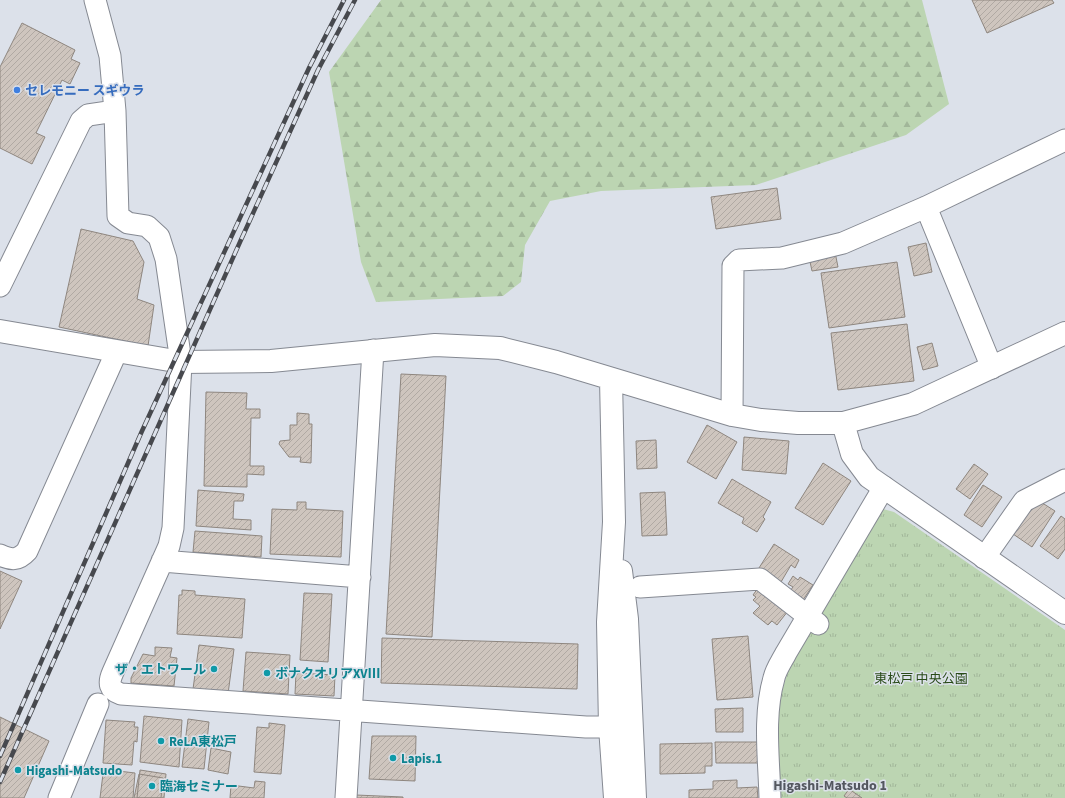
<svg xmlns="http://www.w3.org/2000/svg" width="1065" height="798" font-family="'Source Sans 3','Noto Sans JP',sans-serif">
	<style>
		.forest { fill: url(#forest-firs) }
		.park { fill: url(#park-tufts) }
		.building { fill: url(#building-hatch); stroke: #8e867f }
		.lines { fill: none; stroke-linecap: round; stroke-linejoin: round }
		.street-casing { stroke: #858992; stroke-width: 23 }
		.secondary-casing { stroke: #858992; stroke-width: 24 }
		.street { stroke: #fff; stroke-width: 21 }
		.secondary { stroke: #fff; stroke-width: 22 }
		.rail-casing { stroke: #47494e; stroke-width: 4.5 }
		.rail { stroke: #dce1ea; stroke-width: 3; stroke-dasharray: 9; stroke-linecap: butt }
		.shop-dot { fill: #3f7fe0; stroke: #dce1ea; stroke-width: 1.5 }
		.culture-dot { fill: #0f9aa8; stroke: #dce1ea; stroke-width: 1.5 }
		.labels { text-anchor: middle; stroke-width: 3; stroke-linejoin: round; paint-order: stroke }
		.shop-label { font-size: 13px; font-weight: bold; fill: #366cbe; stroke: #dce1ea; text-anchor: start }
		.culture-label { font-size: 13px; font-weight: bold; fill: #0d838f; stroke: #dce1ea; text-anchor: start }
		.park-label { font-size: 13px; fill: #284a17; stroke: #dce1ea }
		.neighbourhood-label { font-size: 14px; font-weight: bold; fill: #53575f; stroke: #dce1ea }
	</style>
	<defs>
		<pattern id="forest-firs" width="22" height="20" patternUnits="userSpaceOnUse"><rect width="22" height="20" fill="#bcd5b2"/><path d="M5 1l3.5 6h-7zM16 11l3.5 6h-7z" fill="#a1b699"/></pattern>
		<pattern id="park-tufts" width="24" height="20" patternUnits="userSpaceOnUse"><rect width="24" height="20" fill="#bcd5b2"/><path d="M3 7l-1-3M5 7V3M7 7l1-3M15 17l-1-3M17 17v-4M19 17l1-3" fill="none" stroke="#a1b699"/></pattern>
		<pattern id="building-hatch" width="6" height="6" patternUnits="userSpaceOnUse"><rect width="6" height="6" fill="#cec5be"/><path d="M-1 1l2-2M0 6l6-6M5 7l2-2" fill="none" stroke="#b0a9a3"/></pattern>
	</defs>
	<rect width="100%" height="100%" fill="#dce1ea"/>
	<path class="forest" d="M381,0H922L949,104L906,135L756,185L601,191L550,201L525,245L521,282L503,296L376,302L361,262L329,72Z"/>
	<path class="park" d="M883,509L894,512L1065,630V798H781C780,768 775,734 779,704C782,688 788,672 793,656Z"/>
	<path class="building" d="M972,0H1052L1054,3L987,33Z
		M22,23L75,50L71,59L80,63L70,84L62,80L36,133L45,137L32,164L0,148V67Z
		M777,188L781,219L716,229L711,197Z
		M81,229L133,241L144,262L137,299L154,305L148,346L59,327Z
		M926,243L932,272L914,276L908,247Z
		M835,252L838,267L812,271L809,257Z
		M897,262L905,317L829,328L821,273Z
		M907,324L914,381L838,390L831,333Z
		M932,343L938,366L923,370L917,347Z
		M401,374L446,376L432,637L386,634Z
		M206,392L247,393L246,409H260V418H251L250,466H264V475L247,474V487L204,486Z
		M297,413L309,414V424H312L311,463L300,462L301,457H289L279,444L280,441L290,440V425H297Z
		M707,425L737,442L716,479L687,462Z
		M744,437L789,441L786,474L742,470Z
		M656,440L657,468L637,469L636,441Z
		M823,463L851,481L823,525L795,508Z
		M974,464L988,474L970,499L956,489Z
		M732,479L771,502L763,517L765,519L757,532L742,523L744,518L718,503Z
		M983,485L1002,497L982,527L964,515Z
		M198,490L244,494L243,501H234L233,519L251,520V530L196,526Z
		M665,492L667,535L642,536L640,493Z
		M1036,499L1055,511L1032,547L1013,534Z
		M297,502H306V509L343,511L341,557L270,554L272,509L297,510Z
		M1061,516L1065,519V549L1058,559L1040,546Z
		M195,531L262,536L261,557L193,552Z
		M774,544L799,560L795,568L791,565L781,582L759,568Z
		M0,571L22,581L0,629Z
		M793,576L798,580L800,577L813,585L803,600L790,591L793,587L788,584Z
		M758,588L788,611L777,625L772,621L768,625L753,613L760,606L753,600L756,597L753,595Z
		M182,590L195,591V595L245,599L242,638L177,634L179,595H182Z
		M304,593L332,594L328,662L300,660Z
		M748,636L753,697L717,700L712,639Z
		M382,638L578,644L577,689L381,683Z
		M199,645L234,649L228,694L193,689Z
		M155,647L172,648L170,657L177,658L174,686L131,683V678L143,654L155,656Z
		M246,652L290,655L288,694L243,691Z
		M296,673L335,675L334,696L295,694Z
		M743,708V732H716L715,709Z
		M144,716L182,720L179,767L140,762Z
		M0,717L49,741L24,798H0Z
		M188,719L209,722L204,769L182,767Z
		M106,720L135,722L134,727H138L137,742L134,741L132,765L103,763Z
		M269,723L285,725L281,774L254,772L257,727L269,728Z
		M372,736H416L415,781L369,779Z
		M715,742H759V763H716Z
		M712,743V766H705V773L660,774V744Z
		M211,748L231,752L228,774L208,770Z
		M110,770L135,773L133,798H100L103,774L109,775Z
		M140,770L166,774L164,798H137Z
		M139,774L163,778L161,798H134Z
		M737,780V788L757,787L758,798H689V790L713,789V781Z
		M255,781L265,782L264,798H230L231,785L254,788Z
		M849,789L862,798H847L844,796Z
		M356,795L403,797V798H356Z"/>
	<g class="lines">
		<g class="street-casing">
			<path id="street" d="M95,0L110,56L115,111L118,216L128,223L147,226L159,237L166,259L181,362L173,528L169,546L113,672C108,683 109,690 121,694L586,727H610
				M926,207L992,368
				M0,286L81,121L88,115L115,111
				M732,415L733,266L739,260L782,258L843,243L926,207L1065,140
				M0,555C11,560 18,561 27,551L116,353
				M984,558L1024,501L1065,480
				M162,561L360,577
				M640,587L760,579L818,624
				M59,798L98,704
				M346,798L373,350
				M770,798C769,759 763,716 774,678C776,669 782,661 786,653L884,487"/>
		</g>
		<g class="secondary-casing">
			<path id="secondary" d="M0,331L181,362L271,361L435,345L500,348L556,362L732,415L761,420L798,423H843L913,404L1065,333
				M611,379L614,522L608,622L610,727L615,798
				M843,423L852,454L869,477L1065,613
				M621,571L627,619L635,798"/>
		</g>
		<use href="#street" class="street"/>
		<use href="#secondary" class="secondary"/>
		<g class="rail-casing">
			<path id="rail" d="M0,756L142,431L309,68L344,0
				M0,782L240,242L318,70L355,0"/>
		</g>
		<use href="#rail" class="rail"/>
	</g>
	<circle class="shop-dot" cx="17" cy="90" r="4"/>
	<g class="culture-dot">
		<circle cx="214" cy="669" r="4"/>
		<circle cx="267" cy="673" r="4"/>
		<circle cx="161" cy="741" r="4"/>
		<circle cx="393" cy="758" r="4"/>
		<circle cx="18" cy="770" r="4"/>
		<circle cx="152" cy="786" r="4"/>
	</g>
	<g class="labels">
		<g class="shop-label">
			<text x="25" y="95">セレモニー スギウラ</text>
		</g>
		<g class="culture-label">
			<text x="206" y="674" text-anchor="end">ザ・エトワール</text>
			<text x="275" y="678">ボナクオリアXVⅢ</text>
			<text x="169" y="746">ReLA東松戸</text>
			<text x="401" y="763">Lapis.1</text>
			<text x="26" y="775">Higashi-Matsudo</text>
			<text x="160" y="791">臨海セミナー</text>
		</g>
		<g class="park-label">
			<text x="921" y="683">東松戸 中央公園</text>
		</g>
		<g class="neighbourhood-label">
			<text x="830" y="790">Higashi-Matsudo 1</text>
		</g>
	</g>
</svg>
